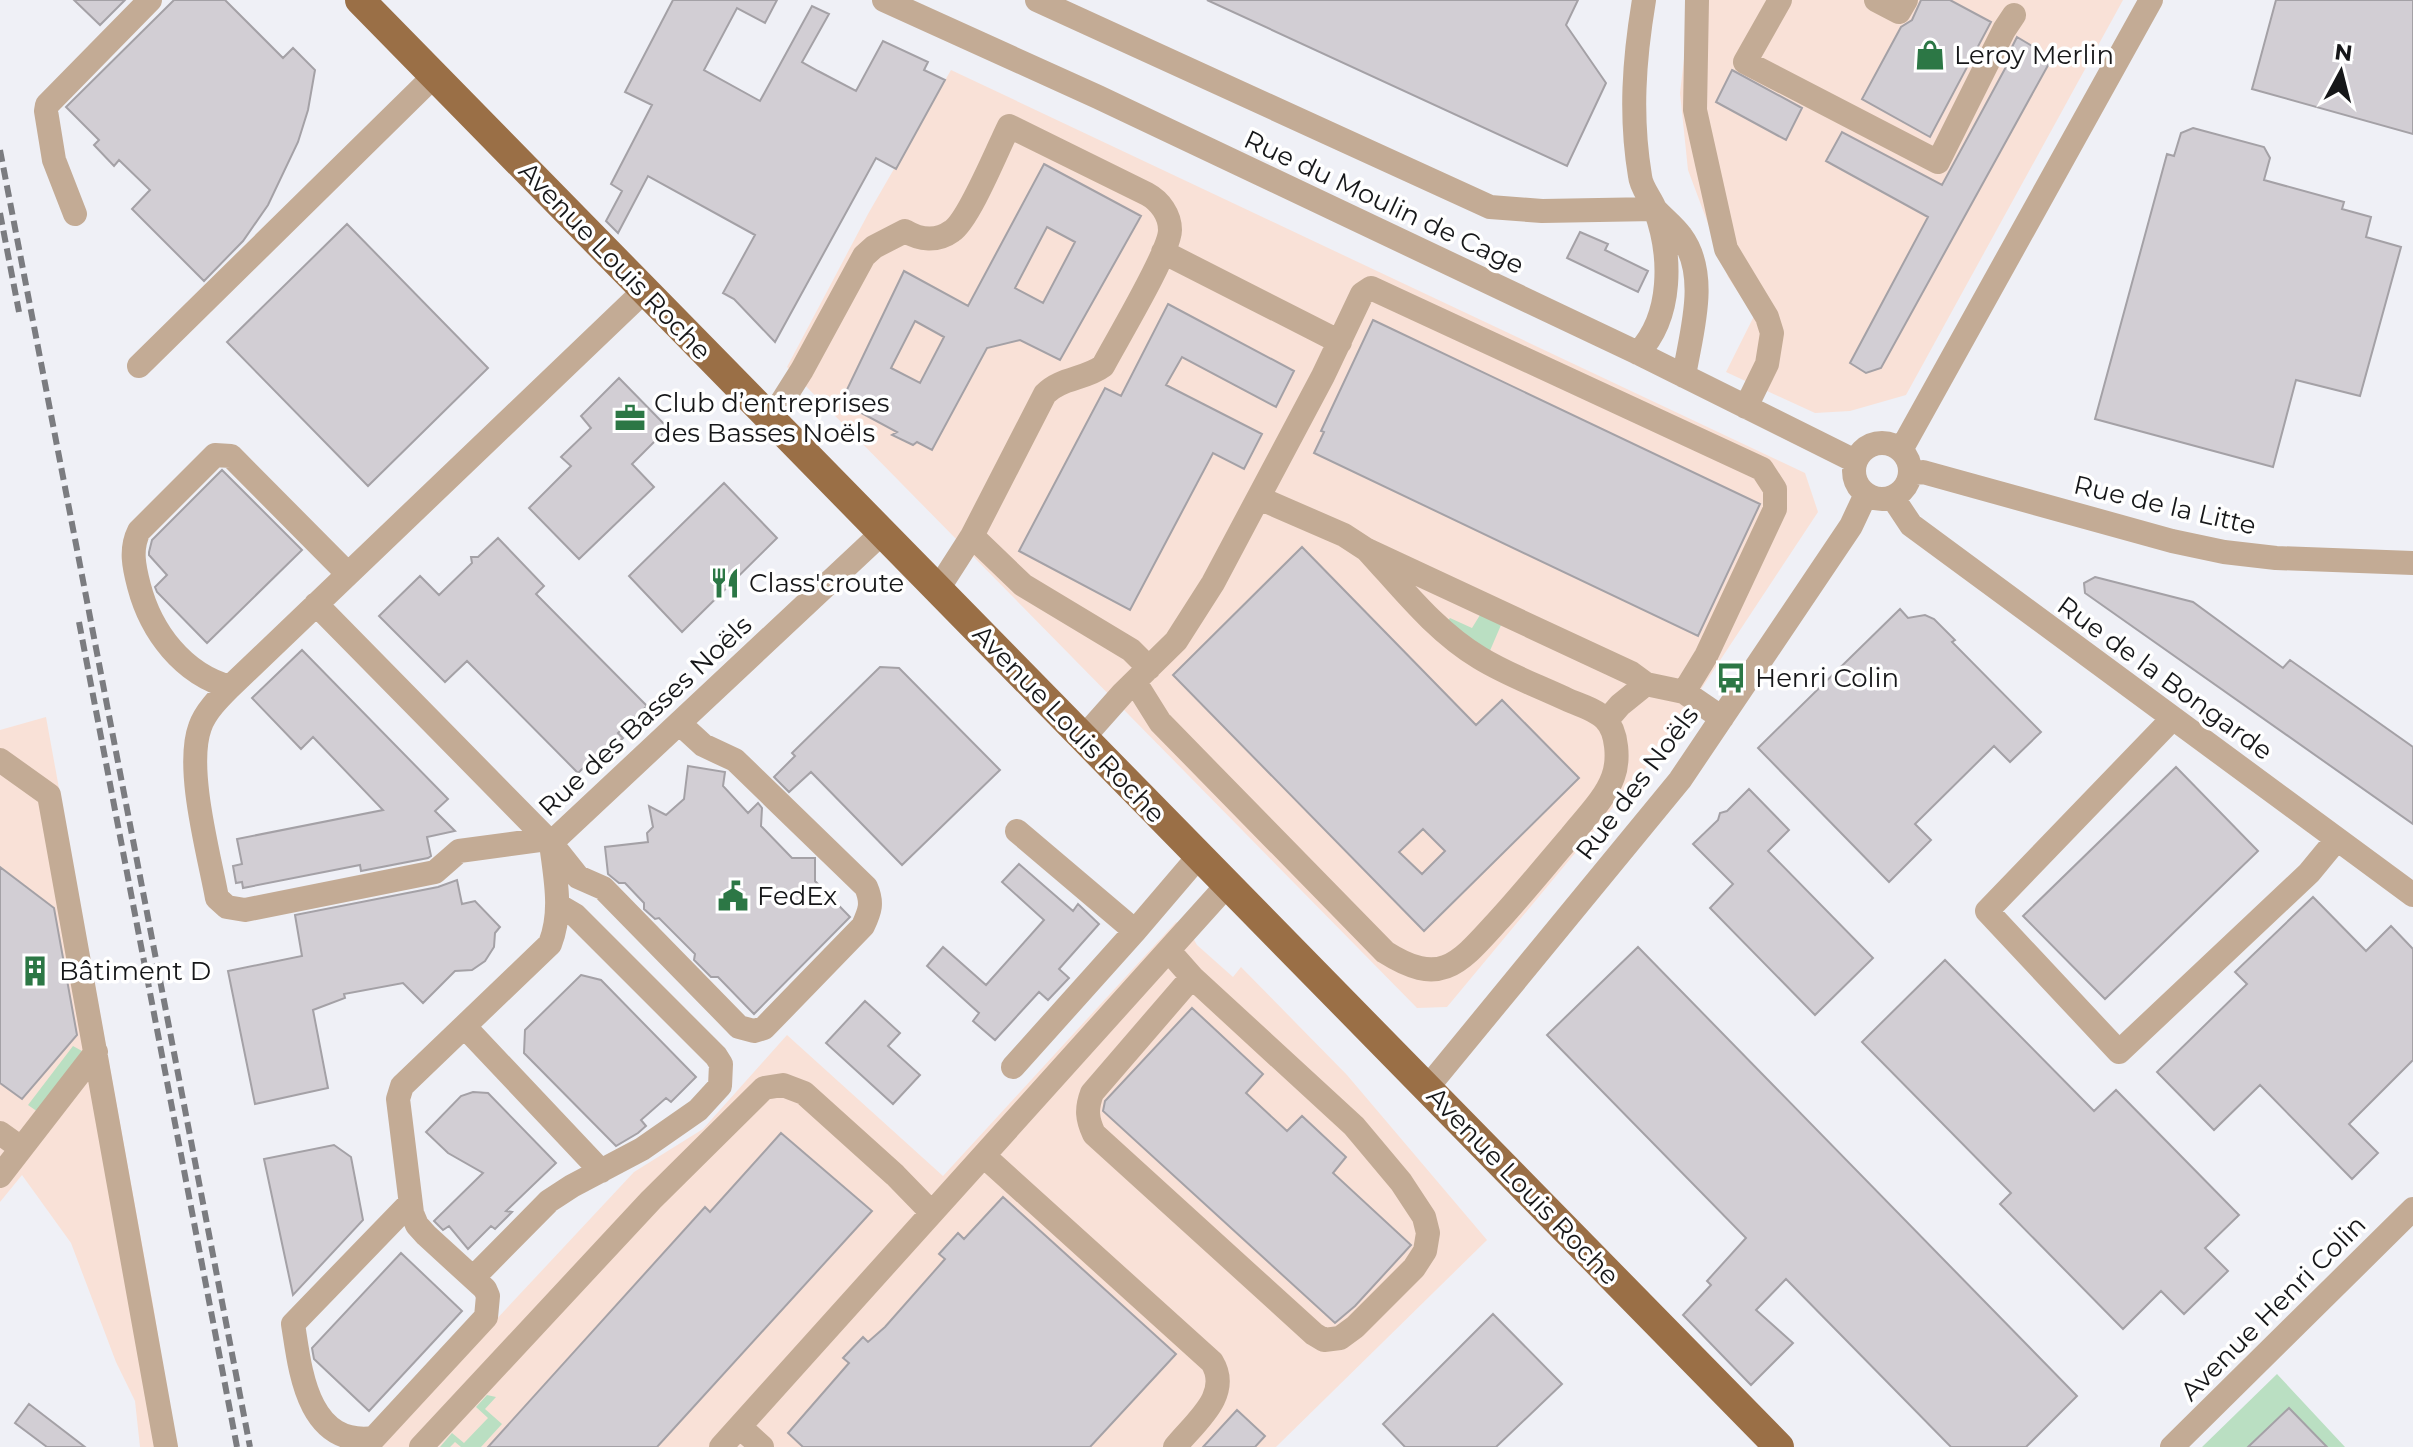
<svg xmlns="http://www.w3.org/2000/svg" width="2413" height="1447" font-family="Montserrat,sans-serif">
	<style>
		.commercial { fill: #f9e1d7 }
		.green { fill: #badfc2 }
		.building { fill: #d2ced4; stroke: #a4a1a6; stroke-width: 2; fill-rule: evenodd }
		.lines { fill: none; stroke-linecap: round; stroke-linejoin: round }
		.minor { stroke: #c3ab95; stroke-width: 24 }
		.major { stroke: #9a6f46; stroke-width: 30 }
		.rail { stroke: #7b7c80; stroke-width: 6; stroke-dasharray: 12 6; stroke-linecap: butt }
		.labels { text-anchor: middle; stroke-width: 7; stroke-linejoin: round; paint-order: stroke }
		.poi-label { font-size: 26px; fill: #161719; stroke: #fff; text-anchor: start }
		.street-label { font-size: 26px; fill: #161719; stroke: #fff }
	</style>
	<rect width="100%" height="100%" fill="#eff0f6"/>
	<path class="commercial" d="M1691,0H2123L1906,395L1850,411L1815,413L1726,372L1754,316L1728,277L1688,170L1680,93Z
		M951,70L1805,473L1818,512L1684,715L1654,758L1447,1007L1417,1008L787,367L868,214Z
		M46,717L153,1305L176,1447H140L135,1401L116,1362L71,1243L22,1175L0,1202V730Z
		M1176,922L1189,931L1197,945L1233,977L1241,967L1347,1075L1487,1240L1276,1447H377L634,1172L703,1129L787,1035L943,1176Z"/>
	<path class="green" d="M1480,615L1501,625L1489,653L1447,621L1450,618L1472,628Z
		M73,1046L82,1051L38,1112L28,1105Z
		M2277,1374L2345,1447H2327L2289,1408L2248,1447H2202Z
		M487,1395L496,1397L485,1409L502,1424L481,1447H461L455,1442L450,1447H440L452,1433L464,1443L488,1418L476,1407Z"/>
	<path class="building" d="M74,0H125L100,25Z
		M174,0H225L283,58L293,48L315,70L308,110L298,142L268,205L243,241L204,281L132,209L150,190L119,160L114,166L94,145L99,140L66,107Z
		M673,0H777L765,23L737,8L704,70L760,101L812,6L829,14L802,62L818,71L856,91L883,41L928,62L924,70L945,80L896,169L876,158L775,342L734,299L723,293L755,235L648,176L618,233L606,221L622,191L611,184L652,105L625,92Z
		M1207,0H1578L1566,25L1606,83L1567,166Z
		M1921,0H1950L1991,22L1930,137L1862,99L1901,27L1912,20Z
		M2276,0H2413V134L2252,89Z
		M2017,37L2052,58L1881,368L1866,373L1850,363L1928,217L1826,161L1842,132L1942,185L2007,65L2004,63Z
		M1732,70L1802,108L1786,140L1716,102Z
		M2193,128L2264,147L2270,158L2264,180L2344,202L2342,209L2371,217L2366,237L2401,247L2360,396L2296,380L2273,467L2095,419L2167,154L2174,156L2181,133Z
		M1044,164L1141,216L1060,360L1020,340L987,348L932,450L917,442L913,445L892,435L897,432L841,402L904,271L968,306ZM1047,227L1075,242L1043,303L1015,288ZM915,321L944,337L920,383L891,368Z
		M347,224L488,368L368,486L227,342Z
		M1580,232L1608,244L1605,250L1648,271L1638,292L1567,258Z
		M1168,304L1294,371L1276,407L1182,357L1166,385L1262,434L1244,469L1213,453L1130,610L1019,551L1105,388L1121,396Z
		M1373,320L1760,504L1698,636L1314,453L1324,432L1321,431Z
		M619,378L668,428L632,464L654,487L579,559L529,508L571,466L561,457L591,428L581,416Z
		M222,470L302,550L207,643L157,592L155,587L167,575L149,555V552L152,540Z
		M724,483L777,538L682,632L629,576Z
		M498,538L544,586L536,594L647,706L618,733L623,738L610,751L605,747L578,773L467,661L445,682L379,616L420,576L439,595L472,563L471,557H478Z
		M1302,547L1476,725L1502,700L1579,778L1424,931L1173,675ZM1423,829L1445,851L1422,874L1399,852Z
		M2095,577L2193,602L2283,668L2290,660L2413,747V824L2085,593L2084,583Z
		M1900,609L1908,618L1925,615L1934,619L1955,640L1952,642L2041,732L2010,762L1994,746L1915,824L1931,840L1889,882L1758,748Z
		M302,650L448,799L435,811L455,831L427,837L431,856L428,858L361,871L360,865L243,888L242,882L236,883L233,866L242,864L237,839L383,810L313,737L301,749L252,698Z
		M880,667L899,668L1000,770L902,865L811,772L789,792L774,777L795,756L792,753Z
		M688,766L725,772L723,786L748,813L758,803L762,808L761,826L792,858H815V881L850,917L754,1014L718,977H711L694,960L695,954L659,918L655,919L644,909V903L625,883H619L608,874L605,847L648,842L647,833L653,827L649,806L666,815L684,799Z
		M2176,767L2258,851L2105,999L2023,916Z
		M1749,789L1789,830L1768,851L1873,958L1815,1015L1710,908L1733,884L1693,844L1718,820L1720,813L1727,811Z
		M1019,864L1073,911L1078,904L1099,924L1059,969L1069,978L1048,1000L1039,992L995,1040L973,1021L979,1013L927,966L943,947L986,985L1044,920L1002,882Z
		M0,867L54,908L77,1035L22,1099L0,1083Z
		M457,880L462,904L475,901L500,927L495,933L494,947L485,961L472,970L455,971L423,1003L403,983L344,994L345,998L313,1010L328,1088L255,1104L228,971L302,956L295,915L438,887Z
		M2313,897L2366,951L2391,926L2413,949V1060L2349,1124L2378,1153L2352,1179L2260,1085L2214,1130L2157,1072L2247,984L2235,972Z
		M1638,947L2077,1396L2026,1447H1951L1786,1279L1756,1310L1793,1343L1751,1385L1683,1315L1711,1285L1707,1281L1746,1238L1547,1035Z
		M1945,960L2094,1111L2116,1090L2239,1215L2205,1248L2228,1271L2184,1314L2161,1291L2123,1329L2000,1204L2011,1193L1862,1042Z
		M581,975L601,980L696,1077L671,1102L666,1098L641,1120L646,1126L638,1133L616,1146L524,1053L525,1030Z
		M865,1001L900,1033L888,1046L920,1075L893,1104L826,1043Z
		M1192,1008L1263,1074L1246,1093L1287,1131L1302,1116L1346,1157L1333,1173L1411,1245L1355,1306L1335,1323L1103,1111L1105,1101Z
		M473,1092L488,1093L556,1163L506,1211L512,1212L495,1229L491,1226L468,1249L449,1226L443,1230L434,1221L483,1173L448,1153L426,1132L461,1096Z
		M781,1133L872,1211L657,1447H488L705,1207L710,1212Z
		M334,1145L351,1157L363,1220L293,1295L264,1159Z
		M1003,1197L1176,1354L1090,1447H803L788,1433L849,1363L843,1358L863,1337L868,1342L885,1327L945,1259L939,1254L958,1233L964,1239Z
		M401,1253L462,1311L369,1411L314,1359L312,1348Z
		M1493,1314L1562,1384L1496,1447H1405L1383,1424Z
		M29,1404L85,1447H47L15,1423Z
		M2289,1408L2327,1447H2248Z
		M1237,1410L1265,1436L1255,1447H1203Z"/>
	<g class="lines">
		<path class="minor" d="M884,0L1098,97L1638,353L1855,461
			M1037,0L1490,207L1542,211L1655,209C1663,218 1674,226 1681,236C1710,275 1691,333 1684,376
			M1697,0L1695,110L1726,249L1767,317L1772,333L1767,364L1746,407
			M1780,0L1745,62L1938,162L2004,30L2014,15
			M1876,0L1899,12L1906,0
			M75,214L54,160L46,111L47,105L150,0
			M1163,252L1340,342
			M1638,353C1673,316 1672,255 1655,209C1651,198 1641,188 1640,176C1630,116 1634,60 1644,0
			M139,366L434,76
			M771,419L802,370L864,256L874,247L905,231C920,240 937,242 952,231C969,220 998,148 1009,126L1147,194C1160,201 1170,215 1170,230C1170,252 1116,341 1103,366C1086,379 1060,378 1045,394L972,536
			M1854 471a28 28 0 1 1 56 0a28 28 0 1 1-56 0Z
			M1901,450L2151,0
			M1910,474L1923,472L2172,541L2224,552L2276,558L2413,563
			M1259,498L1344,535L1367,550L1631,673L1646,684
			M1893,498L1911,525L2413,895
			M938,589L972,536L1023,585L1131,650L1149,668
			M316,604L551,843L578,877L603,888L739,1027L754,1031L764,1028L863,926C870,911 873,903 866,887L735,760L703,745L679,723
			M1135,682L1160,722L1385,952C1440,987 1458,965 1496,923C1522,895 1546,865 1571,836C1586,817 1605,799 1613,777C1619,761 1618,732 1605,719C1596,710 1580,705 1568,700C1538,686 1508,675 1480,658C1435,631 1402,588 1367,550
			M230,687C183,674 151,632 139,586C134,567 130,549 139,531L215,455L231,456L348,574
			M2173,718L1987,911L2119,1052L2309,873L2337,839
			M1607,720L1620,705L1646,684L1684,692L1722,718
			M1083,738L1123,693L1176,641L1213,583L1323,376L1362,294L1371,288L1762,469L1775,489V509L1706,656L1684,692
			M0,760L49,795L166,1447
			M1017,831L1135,931L1199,856
			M547,839L459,851L435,872L245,910L227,907L217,898C209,854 185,768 200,727C205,712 219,698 230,687L644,291
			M551,843L882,533
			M1169,951L1192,977L1354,1126L1401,1182L1424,1217L1428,1233L1425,1251L1414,1268L1355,1327L1340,1338L1324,1340L1314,1334L1094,1134C1087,1119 1086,1109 1092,1093L1192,977
			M465,1027L601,1171
			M1013,1067L1135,931
			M1427,1088L1680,780L1851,526L1866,494
			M0,1133L21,1148
			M984,1156L1212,1362C1232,1395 1195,1422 1175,1447
			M0,1176L96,1052
			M410,1203L293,1324C300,1367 306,1447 374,1438L486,1317L488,1296L485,1289L426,1235L417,1225L412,1213L398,1099L402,1086L550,944C563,911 555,877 551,843
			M473,1278L549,1201L572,1186L642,1149L698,1110L720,1086L721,1064L716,1056L575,915L558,905
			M740,1427L762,1447
			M421,1447L651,1200L764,1088L783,1085L804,1093L895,1175L931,1212
			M721,1447L1228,884
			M2172,1447L2413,1209"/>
		<path class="major" d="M360,0L1779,1447"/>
		<path class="rail" d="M0,150L250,1447
			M0,213L19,312
			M79,622L237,1447"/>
	</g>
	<defs>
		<g id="shop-bare" transform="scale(2.4)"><path d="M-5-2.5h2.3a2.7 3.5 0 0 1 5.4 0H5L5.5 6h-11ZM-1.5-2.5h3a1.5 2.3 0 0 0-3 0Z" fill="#2c7745" stroke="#fff" stroke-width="2.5" paint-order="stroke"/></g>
		<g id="office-bare" transform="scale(2.4)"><path d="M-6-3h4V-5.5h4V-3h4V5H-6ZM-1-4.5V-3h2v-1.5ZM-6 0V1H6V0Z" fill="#2c7745" stroke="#fff" stroke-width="2.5" paint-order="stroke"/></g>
		<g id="restaurant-bare" transform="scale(2.4)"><path d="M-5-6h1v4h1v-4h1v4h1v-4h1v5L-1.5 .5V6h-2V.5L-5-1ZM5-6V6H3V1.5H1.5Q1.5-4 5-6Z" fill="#2c7745" stroke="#fff" stroke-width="2.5" paint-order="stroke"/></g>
		<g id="bus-bare" transform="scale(2.4)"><path d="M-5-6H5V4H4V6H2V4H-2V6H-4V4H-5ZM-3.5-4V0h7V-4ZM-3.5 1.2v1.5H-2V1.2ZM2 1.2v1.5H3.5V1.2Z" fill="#2c7745" stroke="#fff" stroke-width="2.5" paint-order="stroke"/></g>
		<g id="civic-bare" transform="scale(2.4)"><path d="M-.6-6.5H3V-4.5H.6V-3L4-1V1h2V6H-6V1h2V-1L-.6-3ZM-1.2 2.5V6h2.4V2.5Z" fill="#2c7745" stroke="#fff" stroke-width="2.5" paint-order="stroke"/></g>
		<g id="building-bare" transform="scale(2.4)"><path d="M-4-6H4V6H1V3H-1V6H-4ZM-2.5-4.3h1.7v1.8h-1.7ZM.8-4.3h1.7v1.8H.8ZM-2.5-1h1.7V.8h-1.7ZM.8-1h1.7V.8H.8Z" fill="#2c7745" stroke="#fff" stroke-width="2.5" paint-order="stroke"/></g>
	</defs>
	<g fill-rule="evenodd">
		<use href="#shop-bare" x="1930" y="55"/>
		<use href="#office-bare" x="630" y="418"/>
		<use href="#restaurant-bare" x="725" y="583"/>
		<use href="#bus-bare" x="1731" y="678"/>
		<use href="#civic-bare" x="733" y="896"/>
		<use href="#building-bare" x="35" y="971"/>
	</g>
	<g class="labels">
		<g class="poi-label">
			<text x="1954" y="64">Leroy Merlin</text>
			<text x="654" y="412">Club d’entreprises<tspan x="654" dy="30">des Basses Noëls</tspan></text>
			<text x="749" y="592">Class'croute</text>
			<text x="1755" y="687">Henri Colin</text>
			<text x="757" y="905">FedEx</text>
			<text x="59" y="980">Bâtiment D</text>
		</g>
		<g class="street-label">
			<text transform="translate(1384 202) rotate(25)" y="9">Rue du Moulin de Cage</text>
			<text transform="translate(615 261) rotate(46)" y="9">Avenue Louis Roche</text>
			<text transform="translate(2165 505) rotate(13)" y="9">Rue de la Litte</text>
			<text transform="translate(2165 678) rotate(36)" y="9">Rue de la Bongarde</text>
			<text transform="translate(645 716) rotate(-43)" y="9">Rue des Basses Noëls</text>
			<text transform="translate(1069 724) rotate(46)" y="9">Avenue Louis Roche</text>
			<text transform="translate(1637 783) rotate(-53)" y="9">Rue des Noëls</text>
			<text transform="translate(1523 1186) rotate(46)" y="9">Avenue Louis Roche</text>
			<text transform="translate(2273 1308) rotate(-45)" y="9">Avenue Henri Colin</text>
		</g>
	</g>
	<g transform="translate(2341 72) rotate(7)" stroke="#ffffff" stroke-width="6" paint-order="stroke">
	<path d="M0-6L14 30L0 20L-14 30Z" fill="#161719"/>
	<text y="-12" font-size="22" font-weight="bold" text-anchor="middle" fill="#161719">N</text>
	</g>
</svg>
